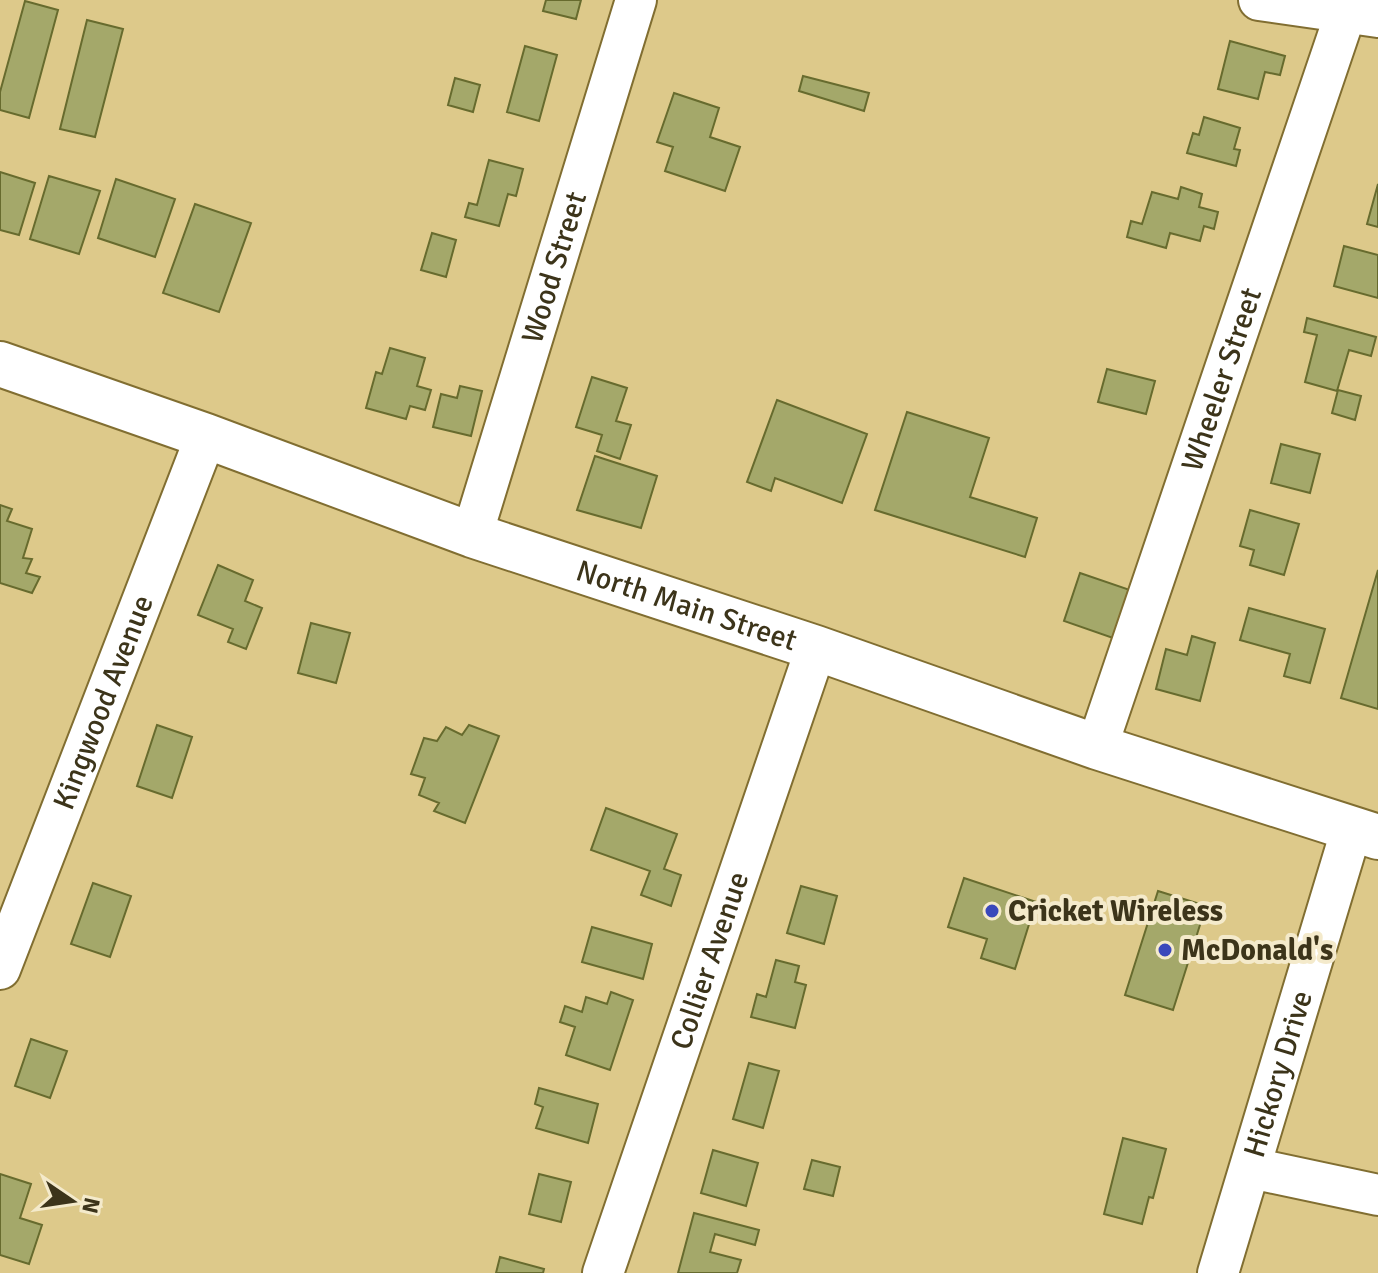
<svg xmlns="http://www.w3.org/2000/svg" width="1378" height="1273" font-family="Signika,sans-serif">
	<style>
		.building { fill: #a4a86a; stroke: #676b2e; stroke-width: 2 }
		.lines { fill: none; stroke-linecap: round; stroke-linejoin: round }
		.minor-casing { stroke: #816e31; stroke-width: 44 }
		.highway-casing { stroke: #816e31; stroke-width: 48 }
		.minor { stroke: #fff; stroke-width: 40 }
		.highway { stroke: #fff; stroke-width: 44 }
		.poi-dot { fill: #3a48bb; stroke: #f4eacb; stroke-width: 3 }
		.labels { text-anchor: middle; stroke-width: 8; stroke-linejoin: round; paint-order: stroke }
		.street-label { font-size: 30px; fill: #3c341a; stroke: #f4eacb }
		.poi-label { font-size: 30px; font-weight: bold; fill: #3c341a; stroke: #f4eacb; text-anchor: start }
	</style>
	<rect width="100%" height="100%" fill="#ddc98a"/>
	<path class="building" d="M546,0H581L576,19L543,11Z
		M25,1L58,10L29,118L0,110V92Z
		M87,20L123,29L95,137L60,129Z
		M1230,41L1285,56L1280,75L1265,72L1258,99L1218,89Z
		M525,46L557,55L539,121L507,112Z
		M803,76L869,93L864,111L799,91Z
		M455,78L480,85L473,112L448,105Z
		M674,93L719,108L710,137L740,147L725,191L665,171L673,147L657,142Z
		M1204,117L1240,128L1234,149L1240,150L1236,166L1187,153L1193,133L1199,135Z
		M489,160L523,169L516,196L508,194L499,226L465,217L469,203L477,205Z
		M0,172L35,183L19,235L0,230Z
		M49,176L100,191L79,254L30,239Z
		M116,179L175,199L155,257L98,238Z
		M1378,184V227L1367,224Z
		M1181,187L1202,194L1199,207L1218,212L1214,229L1204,226L1200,241L1170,233L1166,248L1127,237L1131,221L1142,224L1152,192L1178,199Z
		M195,204L251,223L219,312L163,293Z
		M432,233L456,240L446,277L421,270Z
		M1344,246L1378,255V298L1334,286Z
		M1307,318L1376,337L1371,356L1349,350L1337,391L1305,382L1317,335L1304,332Z
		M390,348L425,358L417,386L431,390L425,410L410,406L406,419L366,408L376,372L382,374Z
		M1107,369L1155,381L1146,414L1098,402Z
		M592,377L627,388L616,421L631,425L620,459L597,451L602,435L576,427Z
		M460,386L482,391L471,436L433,427L441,394L457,398Z
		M1338,390L1361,396L1355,420L1332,413Z
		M777,400L867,434L842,503L775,478L771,491L747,482Z
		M907,412L989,438L970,497L1037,518L1025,557L875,510Z
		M1281,444L1320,454L1310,493L1271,483Z
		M595,456L657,476L641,528L577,510Z
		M0,505L12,509L7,521L32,529L23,558L32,559L26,573L40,577L32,593L0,583Z
		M1250,510L1299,524L1284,575L1250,565L1254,550L1240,546Z
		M218,565L253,580L245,601L262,608L246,649L228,642L233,629L198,615Z
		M1378,570V709L1341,698Z
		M1080,573L1130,590L1113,638L1064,621Z
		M1249,608L1325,629L1310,683L1284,676L1290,654L1240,640Z
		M311,623L350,633L336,683L298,673Z
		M1192,636L1215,643L1200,701L1156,689L1166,649L1187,655Z
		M157,725L192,737L172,798L137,786Z
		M469,725L499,736L465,823L434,811L439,803L419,795L425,778L411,774L424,738L437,741L446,727L462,735Z
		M606,808L677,834L664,869L681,875L671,906L641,895L650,871L591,850Z
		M964,878L1036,902L1015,969L981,958L987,939L948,927Z
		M93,883L131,896L110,957L71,944Z
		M801,886L837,896L824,944L787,933Z
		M1158,891L1206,906L1173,1010L1125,995Z
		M592,927L652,944L643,979L582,962Z
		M776,960L799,966L795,982L806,985L795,1028L751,1017L757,994L766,997Z
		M611,992L633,1000L610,1070L566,1055L575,1027L560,1022L565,1006L582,1012L586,997L607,1004Z
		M31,1039L67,1051L50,1098L15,1086Z
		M749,1063L779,1071L763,1128L733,1119Z
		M539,1088L598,1104L588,1143L536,1128L543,1107L535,1104Z
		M1123,1138L1166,1149L1153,1198L1149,1197L1142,1224L1104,1214Z
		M713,1150L758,1163L746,1206L701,1193Z
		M812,1160L840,1167L833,1196L804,1189Z
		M0,1174L31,1184L20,1218L42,1225L29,1264L0,1255Z
		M539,1174L571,1182L561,1222L529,1214Z
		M694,1213L759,1230L755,1245L715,1234L710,1252L741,1260L737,1273H678Z
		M500,1257L544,1269L543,1273H496Z"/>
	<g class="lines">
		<g class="minor-casing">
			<g id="minor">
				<path d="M1259,0L1378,17"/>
				<path id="s1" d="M472,535L636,0"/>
				<path id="s2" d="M1097,747L1346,12"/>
				<path id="s3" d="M0,969L206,436"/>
				<path d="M1251,1168L1378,1195"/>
				<path id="s4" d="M603,1273L816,648"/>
				<path id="s5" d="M1218,1273L1352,828"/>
			</g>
		</g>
		<g class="highway-casing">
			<g id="highway">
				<path id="s6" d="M0,364L206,436L472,535L816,648L1097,747L1378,837"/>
			</g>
		</g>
		<use href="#minor" class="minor"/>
		<use href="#highway" class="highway"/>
	</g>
	<g class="poi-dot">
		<circle cx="992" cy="911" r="8"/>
		<circle cx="1165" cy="950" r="8"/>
	</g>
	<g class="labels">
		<g class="street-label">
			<text dy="10" stroke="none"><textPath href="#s1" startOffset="280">Wood Street</textPath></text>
			<text dy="10" stroke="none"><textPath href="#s2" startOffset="388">Wheeler Street</textPath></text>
			<text dy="10" stroke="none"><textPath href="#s6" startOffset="728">North Main Street</textPath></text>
			<text dy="10" stroke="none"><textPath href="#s3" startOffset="286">Kingwood Avenue</textPath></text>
			<text dy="10" stroke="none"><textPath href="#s4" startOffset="330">Collier Avenue</textPath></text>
			<text dy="10" stroke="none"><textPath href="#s5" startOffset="208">Hickory Drive</textPath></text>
		</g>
		<g class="poi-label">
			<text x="1008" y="921">Cricket Wireless</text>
			<text x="1181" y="960">McDonald's</text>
		</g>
	</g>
	<g transform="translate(72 1201) rotate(103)" stroke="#f4eacb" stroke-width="6" paint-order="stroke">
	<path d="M0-6L14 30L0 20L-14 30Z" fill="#3c341a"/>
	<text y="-12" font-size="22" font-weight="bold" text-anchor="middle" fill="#3c341a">N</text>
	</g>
</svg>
